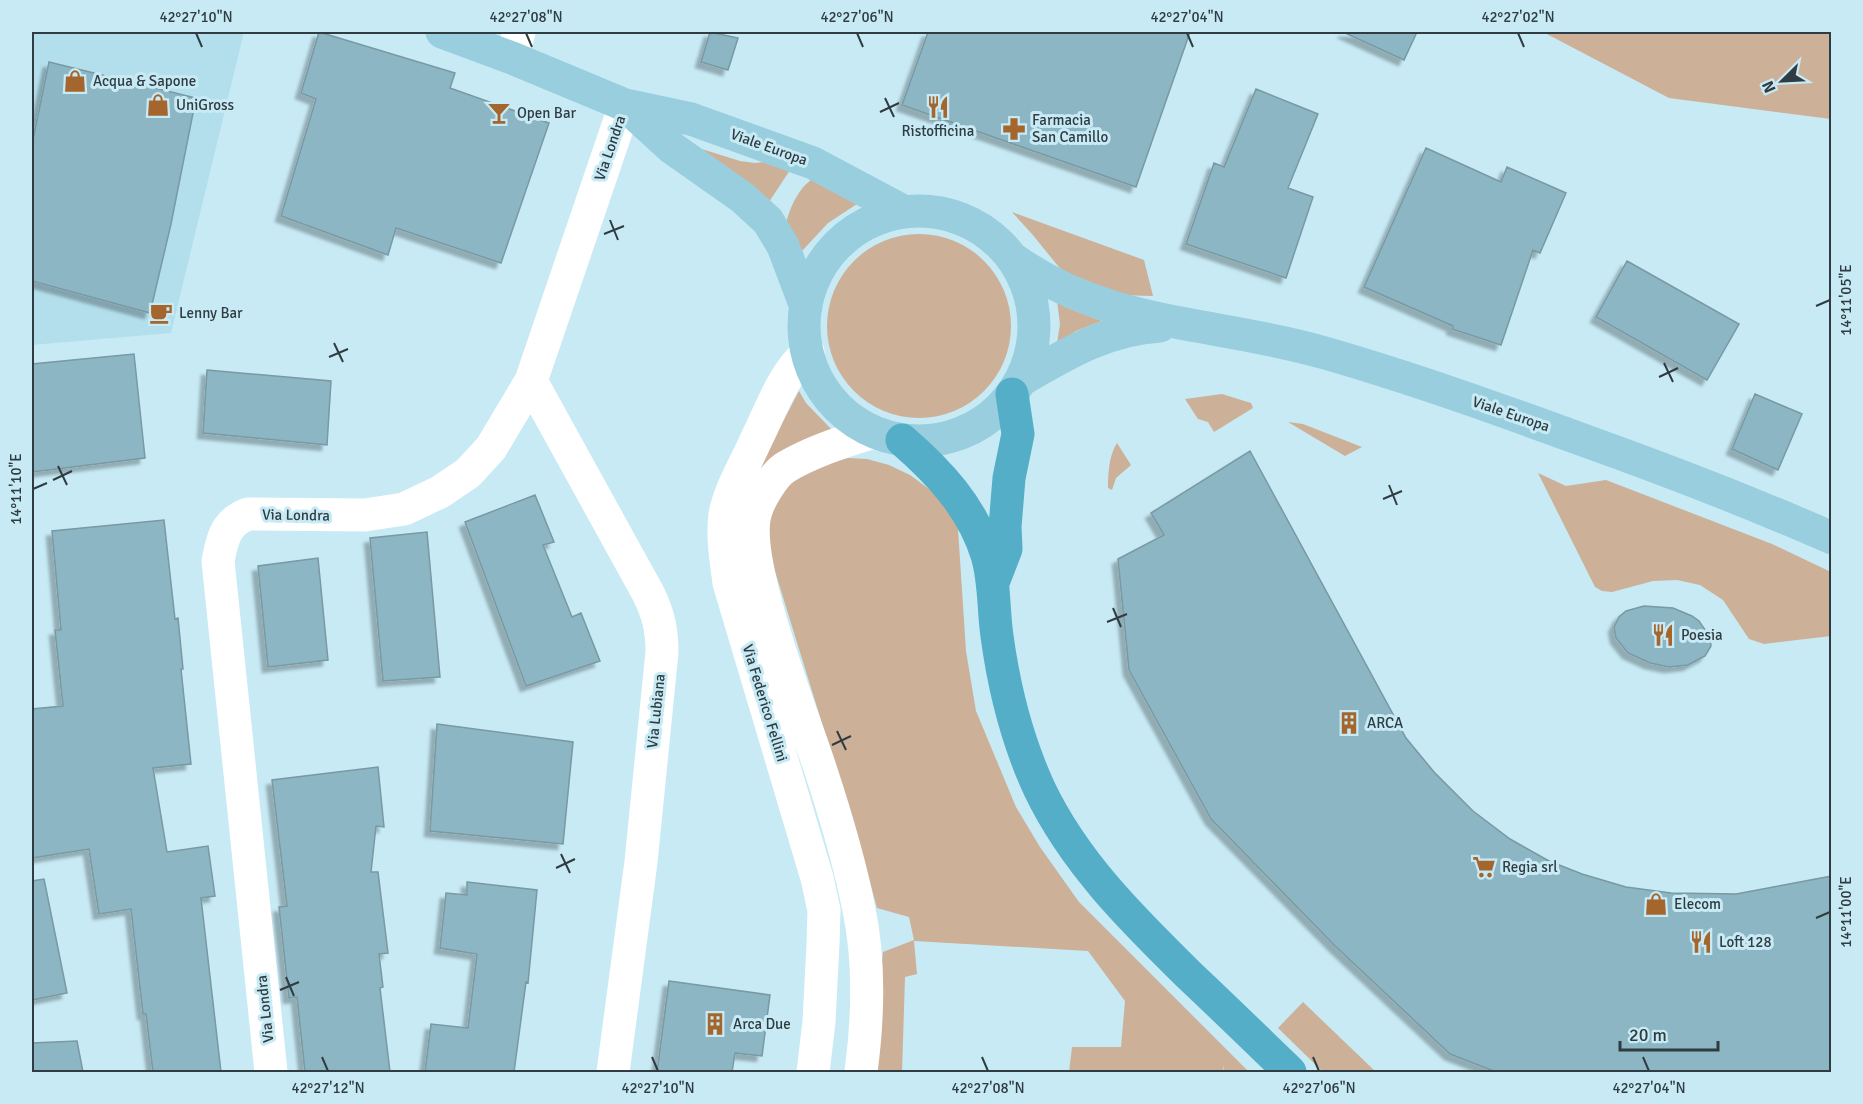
<svg xmlns="http://www.w3.org/2000/svg" width="1863" height="1104" font-family="Signika,sans-serif">
	<style>
		.built { fill: #b3dfed }
		.green { fill: #cdb098 }
		.building { fill: #8cb6c3; stroke: #7999a3; stroke-width: 1.5; filter: url(#shadow) }
		.lines { fill: none; stroke-linecap: round; stroke-linejoin: round }
		.minor { stroke: #fff; stroke-width: 33 }
		.major { stroke: #98cede; stroke-width: 33 }
		.highway { stroke: #54aec8; stroke-width: 33 }
		.ticks { fill: none; stroke: #2f3c41; stroke-width: 2 }
		.labels { text-anchor: middle; stroke-width: 6; stroke-linejoin: round; paint-order: stroke }
		.poi-label { font-size: 15px; fill: #2f3c41; stroke: #c7eaf5; text-anchor: start }
		.street-label { font-size: 15px; fill: #2f3c41; stroke: #c7eaf5 }
		.neatline { fill: none; stroke: #2f3c41; stroke-width: 2 }
		.ticks-label { font-size: 15px; text-anchor: middle; fill: #2f3c41 }
	</style>
	<defs>
		<filter id="shadow"><feDropShadow dx="-5.5" dy="5.5" stdDeviation="1.5" flood-color="#0004"/></filter>
	</defs>
	<rect width="100%" height="100%" fill="#c7eaf5"/>
	<path class="built" d="M32,32H244L171,333L32,345Z"/>
	<path class="green" d="M1543,32H1831V119L1669,98Z
		M679,142L740,161L755,163L772,161L792,167L769,202Z
		M818,176L860,202L828,223L802,251L786,224C790,206 801,183 818,176Z
		M1012,212L1144,260L1153,296L1118,295L1070,277L1058,266L1032,234Z
		M827 326a92 92 0 1 1 184 0a92 92 0 1 1-184 0Z
		M1057,301L1065,307L1102,321L1076,331L1057,343L1060,324Z
		M799,391L806,403L834,432L747,497L776,435Z
		M1222,394L1251,403L1253,408L1214,432L1208,422L1198,419L1185,399Z
		M1288,422L1303,424L1362,447L1345,456Z
		M1117,443L1131,465L1116,478L1112,490L1108,488C1108,474 1109,455 1117,443Z
		M848,458L867,459L889,465L910,475L944,500L958,529L966,651L976,711L1016,807L1040,847L1079,902L1249,1072H1224L1223,1065V1072H1069L1072,1047H1121L1125,1001L1088,951L914,941L917,974L905,977L902,1072H870L883,952L914,940L909,917L877,908L863,856L770,555L763,520L798,472Z
		M1538,473L1566,486L1606,480L1772,544L1831,572V636L1764,644L1749,639L1723,600L1700,585L1677,580L1653,581L1612,592L1602,591L1595,587Z
		M1303,1002L1376,1072H1323L1278,1028Z"/>
	<path class="building" d="M319,32L455,73L450,88L549,123L501,263L396,228L388,255L281,216L316,99L301,93Z
		M710,32L738,38L728,70L701,62Z
		M928,32H1190L1136,187L902,105Z
		M1343,32H1417L1404,60Z
		M49,62L196,98L171,224L150,313L32,281V144Z
		M1256,89L1318,114L1288,188L1313,197L1286,278L1186,244L1214,163L1224,167Z
		M1426,148L1501,182L1507,167L1566,193L1540,253L1533,250L1501,345L1452,329L1453,326L1364,287Z
		M1627,261L1739,324L1707,380L1596,317Z
		M134,354L145,458L32,472V364Z
		M207,370L331,381L327,445L203,433Z
		M1755,394L1802,414L1778,470L1732,449Z
		M1250,451L1406,738L1434,772L1473,811L1510,839L1549,861L1582,874L1626,887L1671,893L1736,894L1832,876V1072H1496L1450,1054L1335,946L1211,819L1129,670L1118,559L1164,535L1151,513Z
		M535,495L554,542L543,545L572,617L581,613L600,661L526,686L465,522Z
		M164,520L175,619L178,618L183,669H181L191,764L153,768L167,852L208,846L215,896L201,898L221,1072H153L146,1014H143L131,909L99,914L89,849L32,858V709L63,706L55,630H61L52,531Z
		M427,532L440,677L383,681L370,538Z
		M318,558L328,660L268,667L258,566Z
		M1644,606L1673,608L1692,616L1699,621L1710,637L1711,646L1705,656L1688,665L1669,667L1650,663L1628,653L1616,638L1614,627L1619,617L1626,611Z
		M437,724L573,742L563,844L430,831Z
		M378,767L384,827L376,826L371,872H378L388,953L379,954L383,987L380,988L390,1072H305L297,997L289,998L279,907L287,906L272,780Z
		M44,879L67,993L32,1000V881Z
		M467,882L537,890L528,983L526,982L514,1072H425L431,1024L468,1028L477,954L440,948L446,893L467,895Z
		M669,981L770,995L762,1056L735,1053L732,1072H657Z
		M77,1041L83,1072H32V1043Z"/>
	<g class="lines">
		<path class="minor" d="M512,58L519,32
			M808,352C781,376 771,411 755,442C745,465 730,489 725,514C722,537 726,560 729,583L817,878L824,910L823,944L819,1022L813,1072
			M531,381L648,593C658,613 662,629 662,652L641,862L613,1072
			M271,1072L218,561C222,539 226,522 248,514L365,515L404,509L440,492L468,473L491,448L531,381L625,105
			M861,1072C868,1019 870,962 859,910C850,863 834,810 819,765C802,713 740,558 756,511C760,498 774,474 786,467C811,452 847,440 875,432"/>
		<path class="major" d="M442,32L512,58L625,105L691,119L813,163L905,212
			M626,106L672,148L743,198L768,221L783,246L806,307
			M804 326a115 115 0 1 1 230 0a115 115 0 1 1-230 0Z
			M1012,258C1108,328 1216,321 1325,353C1412,378 1498,409 1583,440C1667,470 1750,502 1832,538
			M1021,380C1066,354 1107,329 1160,326"/>
		<path class="highway" d="M902,440C939,472 972,507 987,555C995,582 993,608 997,636C1004,688 1017,740 1039,788C1074,862 1132,919 1189,975C1223,1007 1257,1040 1290,1072
			M994,580L1006,549L1005,527L1009,478L1018,434L1012,394"/>
	</g>
	<path class="ticks" d="M196,33L202,47M526,33L532,47M857,33L863,47M1187,33L1193,47M1518,33L1524,47M885,98L894,117M880,112L899,103M610,220L618,240M604,234L624,226M1816,306L1830,300M334,343L343,362M329,357L348,349M1664,363L1673,382M1659,377L1678,368M58,466L67,485M53,480L72,471M1389,485L1397,505M33,489L47,483M1383,499L1402,491M1113,608L1121,627M1107,622L1127,614M837,731L846,750M832,745L851,736M561,854L570,873M556,868L575,859M1816,918L1830,912M286,977L294,996M280,990L299,982M322,1057L328,1071M652,1057L658,1071M982,1057L988,1071M1313,1057L1319,1071M1643,1057L1649,1071"/>
	<defs>
		<g id="shop-bare" transform="scale(1.8)"><path d="M-5-2.5h2.3a2.7 3.5 0 0 1 5.4 0H5L5.5 6h-11ZM-1.5-2.5h3a1.5 2.3 0 0 0-3 0Z" fill="#a4662c" stroke="#c7eaf5" stroke-width="2.5" paint-order="stroke"/></g>
		<g id="restaurant-bare" transform="scale(1.8)"><path d="M-5-6h1v4h1v-4h1v4h1v-4h1v5L-1.5 .5V6h-2V.5L-5-1ZM5-6V6H3V1.5H1.5Q1.5-4 5-6Z" fill="#a4662c" stroke="#c7eaf5" stroke-width="2.5" paint-order="stroke"/></g>
		<g id="bar-bare" transform="scale(1.8)"><path d="M-6-5H6L.8 .8V4.5H3.5V6h-7V4.5H-.8V.8Z" fill="#a4662c" stroke="#c7eaf5" stroke-width="2.5" paint-order="stroke"/></g>
		<g id="pharmacy-bare" transform="scale(1.8)"><path d="M-2-6h4v4h4v4h-4v4h-4v-4h-4v-4h4Z" fill="#a4662c" stroke="#c7eaf5" stroke-width="2.5" paint-order="stroke"/></g>
		<g id="cafe-bare" transform="scale(1.8)"><path d="M-5.5-4.5H6V0H3Q3 3.5 0 3.5H-2.5Q-5.5 3.5-5.5 0ZM3-3.2v2h1.7v-2ZM-6 4.5H4V6H-6Z" fill="#a4662c" stroke="#c7eaf5" stroke-width="2.5" paint-order="stroke"/></g>
		<g id="building-bare" transform="scale(1.8)"><path d="M-4-6H4V6H1V3H-1V6H-4ZM-2.5-4.3h1.7v1.8h-1.7ZM.8-4.3h1.7v1.8H.8ZM-2.5-1h1.7V.8h-1.7ZM.8-1h1.7V.8H.8Z" fill="#a4662c" stroke="#c7eaf5" stroke-width="2.5" paint-order="stroke"/></g>
		<g id="supermarket-bare" transform="scale(1.8)"><path d="M-6-5.5h2.5l.6 2H6L4.5 2H-2.5L-4.4-4H-6ZM-1.5 3.2a1.3 1.3 0 1 0 .1 0ZM3 3.2a1.3 1.3 0 1 0 .1 0Z" fill="#a4662c" stroke="#c7eaf5" stroke-width="2.5" paint-order="stroke"/></g>
	</defs>
	<g fill-rule="evenodd">
		<use href="#shop-bare" x="75" y="81"/>
		<use href="#shop-bare" x="158" y="105"/>
		<use href="#restaurant-bare" x="938" y="107"/>
		<use href="#bar-bare" x="499" y="113"/>
		<use href="#pharmacy-bare" x="1014" y="129"/>
		<use href="#cafe-bare" x="161" y="313"/>
		<use href="#restaurant-bare" x="1663" y="635"/>
		<use href="#building-bare" x="1349" y="723"/>
		<use href="#supermarket-bare" x="1484" y="867"/>
		<use href="#shop-bare" x="1656" y="904"/>
		<use href="#restaurant-bare" x="1701" y="942"/>
		<use href="#building-bare" x="715" y="1024"/>
	</g>
	<g class="labels">
		<g class="poi-label">
			<text x="93" y="86">Acqua &amp; Sapone</text>
			<text x="176" y="110">UniGross</text>
			<text x="517" y="118">Open Bar</text>
			<text x="1032" y="125">Farmacia<tspan x="1032" dy="17">San Camillo</tspan></text>
			<text x="938" y="136" text-anchor="middle">Ristofficina</text>
			<text x="179" y="318">Lenny Bar</text>
			<text x="1681" y="640">Poesia</text>
			<text x="1367" y="728">ARCA</text>
			<text x="1502" y="872">Regia srl</text>
			<text x="1674" y="909">Elecom</text>
			<text x="1719" y="947">Loft 128</text>
			<text x="733" y="1029">Arca Due</text>
		</g>
		<g class="street-label">
			<text transform="translate(769 147) rotate(20)" y="5">Viale Europa</text>
			<text transform="translate(610 148) rotate(-71)" y="5">Via Londra</text>
			<text transform="translate(1511 414) rotate(19)" y="5">Viale Europa</text>
			<text transform="translate(296 515) rotate(1)" y="5">Via Londra</text>
			<text transform="translate(765 703) rotate(73)" y="5">Via Federico Fellini</text>
			<text transform="translate(656 711) rotate(-84)" y="5">Via Lubiana</text>
			<text transform="translate(265 1009) rotate(-96)" y="5">Via Londra</text>
		</g>
	</g>
	<rect width="1863" height="1104" fill="none" stroke="#c7eaf5" stroke-width="66"/>
	<g transform="translate(1782 81) rotate(246)" stroke="#c7eaf5" stroke-width="4.5" paint-order="stroke">
	<path d="M0-4.5L10 22L0 15L-10 22Z" fill="#2f3c41"/>
	<text y="-9" font-size="16" font-weight="bold" text-anchor="middle" fill="#2f3c41">N</text>
	</g>
	<path d="M1620 1041v9h98v-9" fill="none" stroke="#2f3c41" stroke-width="3"/>
	<text x="1629" y="1041" font-size="18" fill="#2f3c41" stroke="#c7eaf5" stroke-width="4.5" paint-order="stroke">20 m</text>
	<rect x="33" y="33" width="1797" height="1038" class="neatline"/>
	<g class="ticks-label">
		<text x="196" y="22">42°27'10"N</text>
		<text x="526" y="22">42°27'08"N</text>
		<text x="857" y="22">42°27'06"N</text>
		<text x="1187" y="22">42°27'04"N</text>
		<text x="1518" y="22">42°27'02"N</text>
		<text transform="translate(1846 300) rotate(-90)" y="5">14°11'05"E</text>
		<text transform="translate(16 489) rotate(-90)" y="5">14°11'10"E</text>
		<text transform="translate(1846 912) rotate(-90)" y="5">14°11'00"E</text>
		<text x="328" y="1093">42°27'12"N</text>
		<text x="658" y="1093">42°27'10"N</text>
		<text x="988" y="1093">42°27'08"N</text>
		<text x="1319" y="1093">42°27'06"N</text>
		<text x="1649" y="1093">42°27'04"N</text>
	</g>
</svg>
